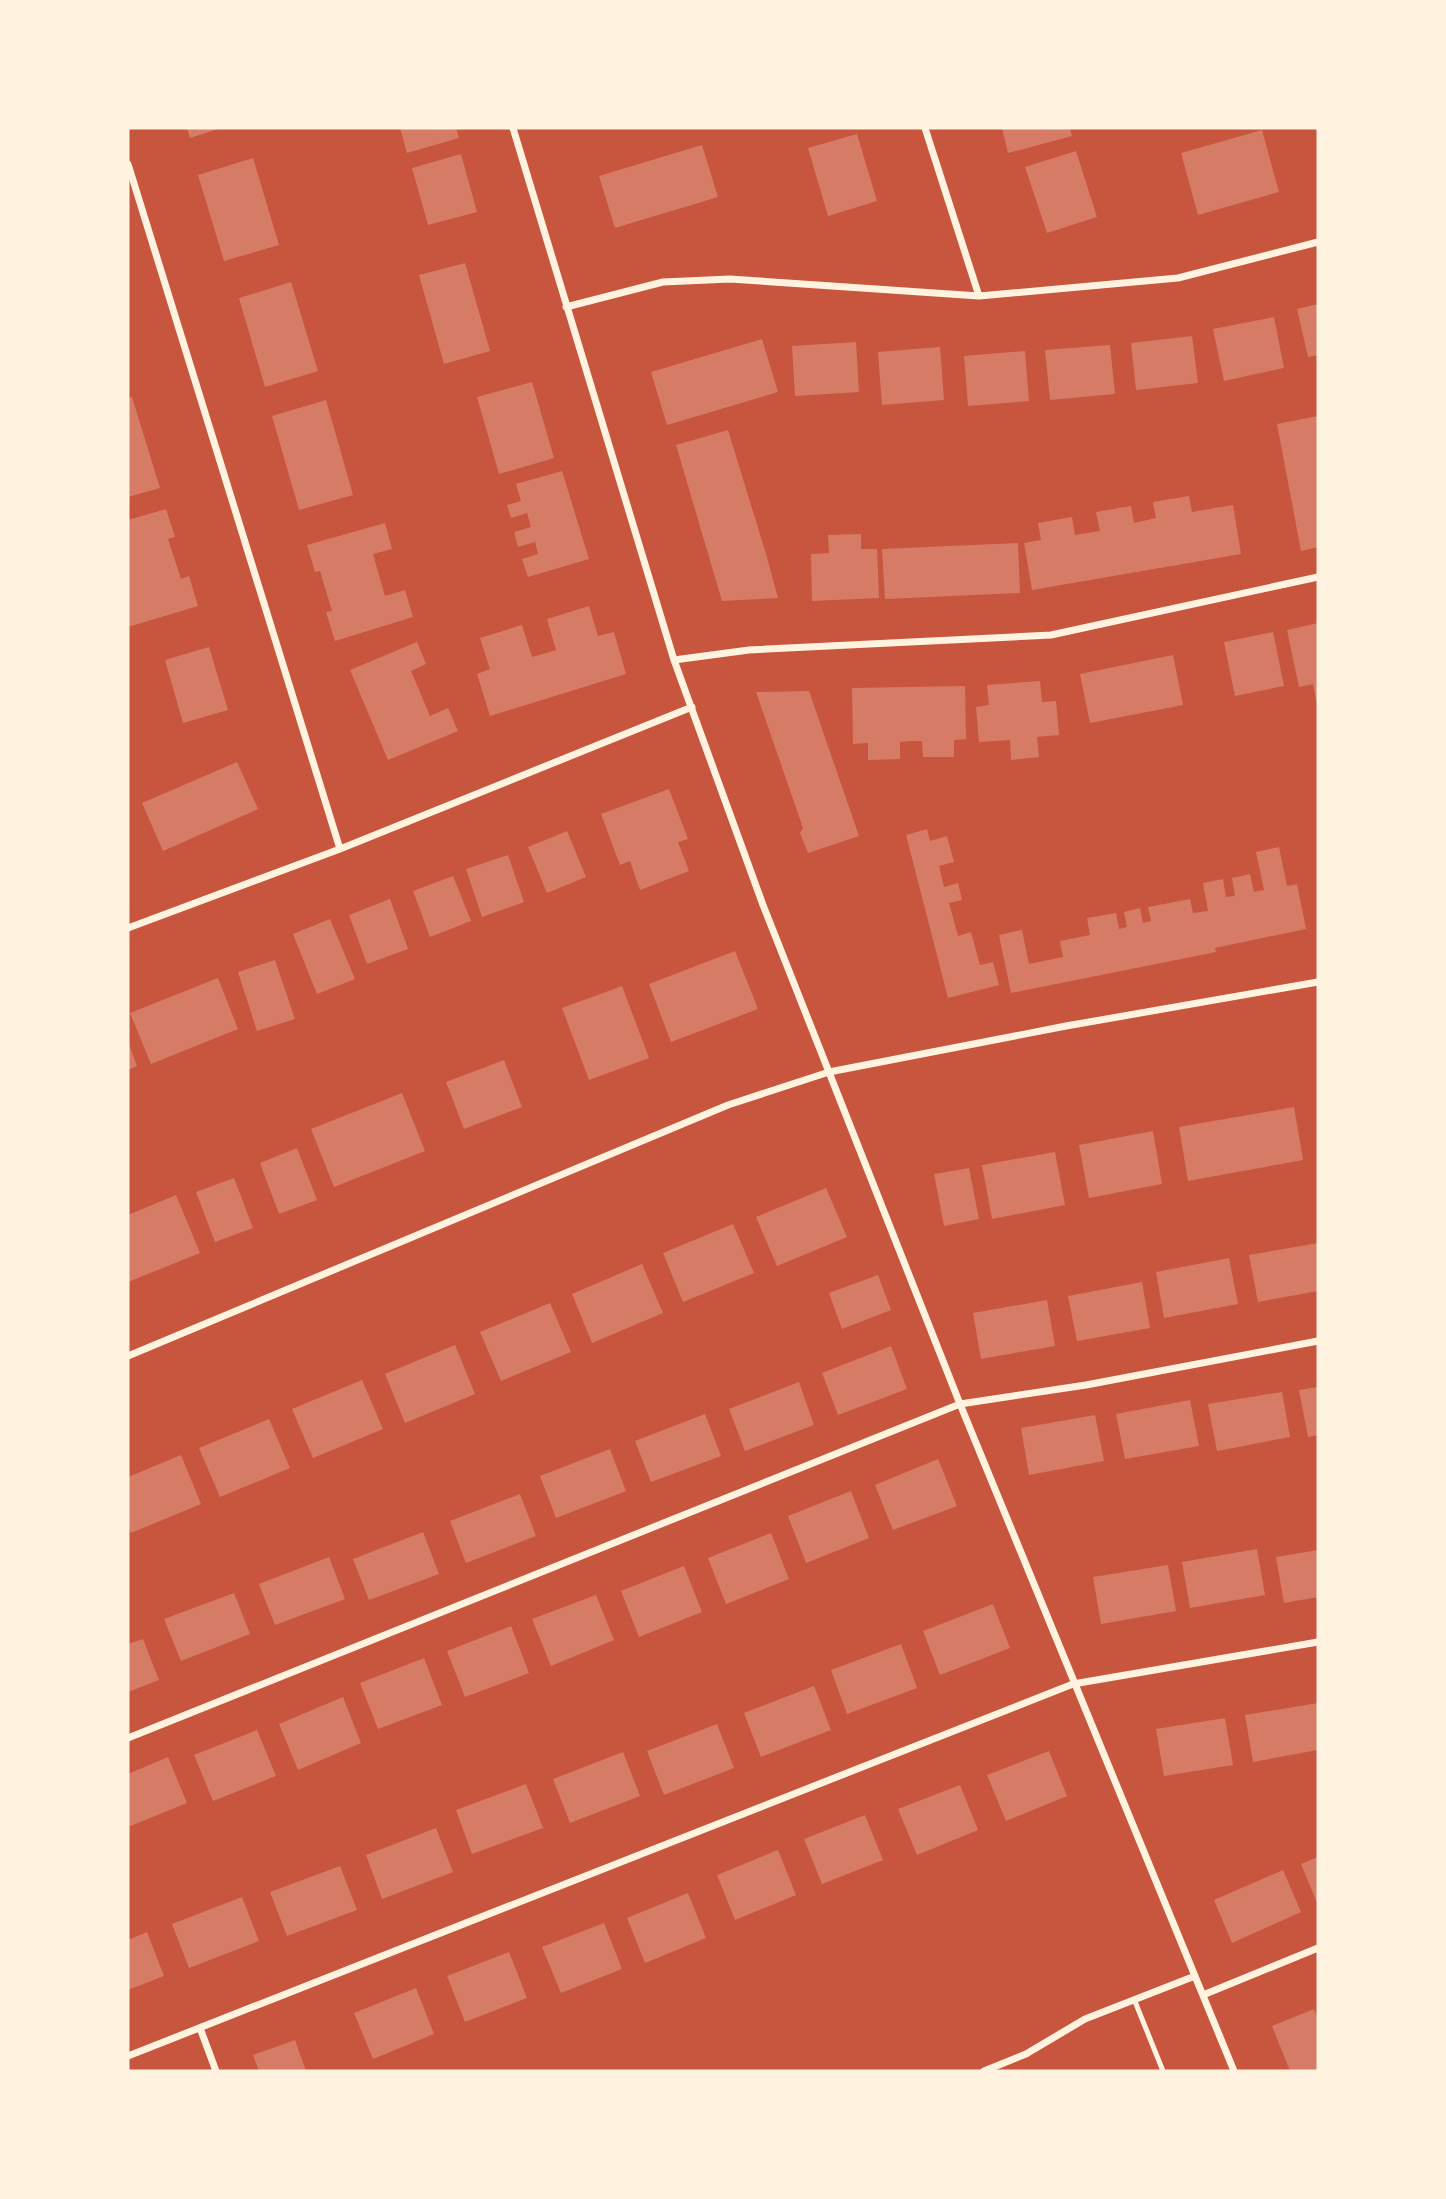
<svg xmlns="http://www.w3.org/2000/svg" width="1446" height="2199" font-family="'DM Sans',sans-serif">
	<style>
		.building { fill: #d67c66 }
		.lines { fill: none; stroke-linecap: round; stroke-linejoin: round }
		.service { stroke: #fff3e0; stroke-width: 5 }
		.minor { stroke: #fff3e0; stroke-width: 7 }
	</style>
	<rect width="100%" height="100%" fill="#c8553d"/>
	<path class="building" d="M187,128H221L190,138Z
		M400,128H456L459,138L407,153Z
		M1002,128H1070L1072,136L1008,153Z
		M1262,130L1279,192L1198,215L1181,153Z
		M857,134L877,201L828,216L808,148Z
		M702,145L718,197L615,228L599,176Z
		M1076,151L1097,217L1047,233L1025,167Z
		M461,154L477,212L428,225L412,168Z
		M253,158L279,245L224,261L198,175Z
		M465,263L490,351L444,364L419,275Z
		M291,282L318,371L265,387L239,298Z
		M1318,304V355L1308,357L1297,309Z
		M1274,317L1284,368L1224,381L1213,329Z
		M1192,336L1198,383L1136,390L1131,343Z
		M762,339L778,392L667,425L651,372Z
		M856,342L859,392L795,396L792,346Z
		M1110,345L1115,394L1050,400L1045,350Z
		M940,347L944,400L882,405L878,352Z
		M1025,351L1029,401L968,406L964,356Z
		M532,382L554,458L499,474L477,397Z
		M132,397L160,488L128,497V398Z
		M326,400L353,495L299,510L272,416Z
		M1318,416V547L1301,551L1277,424Z
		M728,430L766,554L778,598L722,601L676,445Z
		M562,471L589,559L528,577L522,559L538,554L535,542L518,547L514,532L531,527L527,513L511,518L507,505L521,501L516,484Z
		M1189,496L1192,512L1233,505L1241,554L1032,590L1024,543L1041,540L1038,523L1072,517L1075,535L1100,531L1096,512L1131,506L1134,523L1156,518L1153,502Z
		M166,509L175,537L168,539L181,579L189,576L198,606L128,627V520Z
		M385,523L392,549L373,554L385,596L405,590L413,617L335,641L326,612L332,611L320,571L315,572L307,545Z
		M861,534V549H877L879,598L812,601L811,554L829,553L828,535Z
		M1018,543L1020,593L885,599L882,549Z
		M589,606L598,636L614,632L626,674L490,716L477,674L490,669L480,638L522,625L532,657L546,653L556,650L547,619Z
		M1318,623V704H1317L1313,684L1299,687L1287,630Z
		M1273,632L1284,686L1235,696L1224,642Z
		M417,642L426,664L411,671L430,716L448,708L458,731L388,760L350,670Z
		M209,647L228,710L183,723L165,660Z
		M1173,655L1183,705L1090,723L1080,674Z
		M1040,681L1042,702L1056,701L1059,735L1037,737L1039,757L1011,760L1010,740L979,742L976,707L989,705L987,685Z
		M965,686L966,739L954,740V757H923L922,741H909L900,742V759L868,760V743L853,744L852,688Z
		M809,691L859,836L808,853L800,833L803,828L756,692Z
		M237,762L258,809L163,851L142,803Z
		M669,789L688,839L678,842L689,871L640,890L630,861L620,865L601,814Z
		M927,829L930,841L947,836L954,862L939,866L944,887L958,883L962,900L949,903L958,936L971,932L980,965L993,962L999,985L948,998L906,835Z
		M567,831L586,877L547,893L528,847Z
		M1279,847L1287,886L1297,884L1306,929L1215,948L1216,952L1011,993L999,935L1022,930L1029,964L1063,957L1060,941L1090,935L1087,918L1116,913L1119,929L1127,927L1124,912L1140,908L1143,923L1151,921L1148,907L1190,899L1193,913L1208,911L1203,883L1223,879L1226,897L1235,896L1232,878L1250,874L1254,892L1264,890L1256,852Z
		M508,855L524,902L482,917L466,869Z
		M453,876L471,921L430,937L413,891Z
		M390,899L408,949L367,964L349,915Z
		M330,919L355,979L317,994L293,934Z
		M735,951L758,1009L671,1042L649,984Z
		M275,960L295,1019L257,1031L238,972Z
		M218,978L238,1029L151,1064L130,1013Z
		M622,986L649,1058L589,1080L562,1008Z
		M128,1042L137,1066L128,1070Z
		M504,1060L522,1107L464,1129L446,1082Z
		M402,1093L425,1151L334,1187L311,1129Z
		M1294,1107L1303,1160L1188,1181L1179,1127Z
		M1153,1131L1162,1184L1089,1198L1079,1145Z
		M297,1148L317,1200L279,1214L260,1163Z
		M1055,1152L1065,1205L992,1219L982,1165Z
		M969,1168L979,1219L944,1226L934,1174Z
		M234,1178L253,1228L215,1242L196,1192Z
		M826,1188L847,1237L777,1266L756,1217Z
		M176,1195L200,1253L128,1282V1215Z
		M733,1224L754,1273L683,1302L663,1253Z
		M1318,1243V1291L1258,1302L1249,1255Z
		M1229,1258L1238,1304L1164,1318L1156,1272Z
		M642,1264L663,1313L592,1343L572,1294Z
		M878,1275L891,1310L842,1329L829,1293Z
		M1142,1282L1150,1328L1077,1341L1068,1296Z
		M1047,1300L1055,1346L981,1359L973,1313Z
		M550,1303L571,1352L501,1381L480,1332Z
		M455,1345L475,1394L405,1423L385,1374Z
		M891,1346L907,1389L838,1415L822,1373Z
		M362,1380L383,1429L313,1458L292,1409Z
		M799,1382L814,1425L745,1451L729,1409Z
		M1318,1387V1435L1308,1437L1299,1390Z
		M1282,1392L1290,1437L1217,1451L1208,1404Z
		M1190,1400L1199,1446L1125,1459L1116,1414Z
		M705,1414L721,1456L651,1482L635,1441Z
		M1095,1415L1104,1461L1029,1475L1021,1428Z
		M269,1419L290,1468L220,1497L199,1448Z
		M610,1449L626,1491L556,1518L540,1476Z
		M181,1455L201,1504L131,1533L128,1526V1477Z
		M938,1459L957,1506L893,1530L875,1485Z
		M851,1491L869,1538L806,1563L788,1516Z
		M520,1494L536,1536L466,1563L450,1521Z
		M423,1532L439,1574L369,1600L353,1559Z
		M771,1533L789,1579L726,1604L708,1558Z
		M1257,1549L1265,1595L1190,1608L1182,1562Z
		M1318,1550V1597L1284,1603L1276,1557Z
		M329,1557L345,1599L275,1625L259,1584Z
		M1168,1565L1176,1611L1101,1624L1093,1577Z
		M684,1566L702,1612L639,1637L621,1591Z
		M234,1593L250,1634L181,1661L164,1619Z
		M596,1595L614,1640L551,1666L532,1619Z
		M993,1604L1010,1648L940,1675L923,1631Z
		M511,1626L529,1673L465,1697L447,1651Z
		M143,1639L159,1680L128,1692V1644Z
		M901,1644L917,1688L847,1714L831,1670Z
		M424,1658L442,1705L378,1729L360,1683Z
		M814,1686L831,1730L761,1757L744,1713Z
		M343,1697L361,1743L298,1770L279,1724Z
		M1318,1703V1750L1253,1762L1245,1715Z
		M1225,1718L1233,1765L1164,1776L1156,1729Z
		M717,1724L734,1768L664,1795L647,1751Z
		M257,1730L276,1776L213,1801L194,1755Z
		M1049,1751L1067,1796L1006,1821L987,1775Z
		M623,1752L640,1796L570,1823L553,1779Z
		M168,1757L187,1803L128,1827V1774Z
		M526,1784L543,1828L472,1854L456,1810Z
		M960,1785L978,1830L917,1855L898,1809Z
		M865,1815L883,1860L822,1884L804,1839Z
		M436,1828L453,1872L382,1899L366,1855Z
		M778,1850L796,1895L735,1920L717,1875Z
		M1318,1857V1905L1301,1864Z
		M340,1866L357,1910L287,1936L270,1892Z
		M1283,1870L1301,1912L1232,1943L1214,1900Z
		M688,1893L706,1938L645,1963L627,1918Z
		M242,1897L259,1941L189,1968L172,1924Z
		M604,1923L622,1969L561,1993L542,1947Z
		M147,1932L164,1976L128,1990V1940Z
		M509,1952L527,1998L465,2022L447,1976Z
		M416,1988L434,2034L373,2059L354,2013Z
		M1314,2009L1318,2019V2071H1290L1272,2026Z
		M295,2040L306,2071H259L253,2055Z"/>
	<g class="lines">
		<path class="service" d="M1134,1999L1163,2071"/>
		<path class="minor" d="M513,128L674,660L763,905L960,1404L1234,2071
			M925,128L979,296
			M128,164L340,849
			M566,307L663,282L730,279L979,296L1178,278L1318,242
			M674,660L749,650L1051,635L1318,577
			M128,928L340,849L692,707
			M128,1356L728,1105L829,1072L1066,1026L1318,982
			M128,1738L960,1404L1086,1385L1318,1341
			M1203,1995L1318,1948
			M200,2028L216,2071
			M128,2056L1073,1684L1318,1642
			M984,2071L1026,2054L1085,2019L1195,1976"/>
	</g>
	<rect width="1446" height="2199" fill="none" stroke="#fff3e0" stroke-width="259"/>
</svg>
